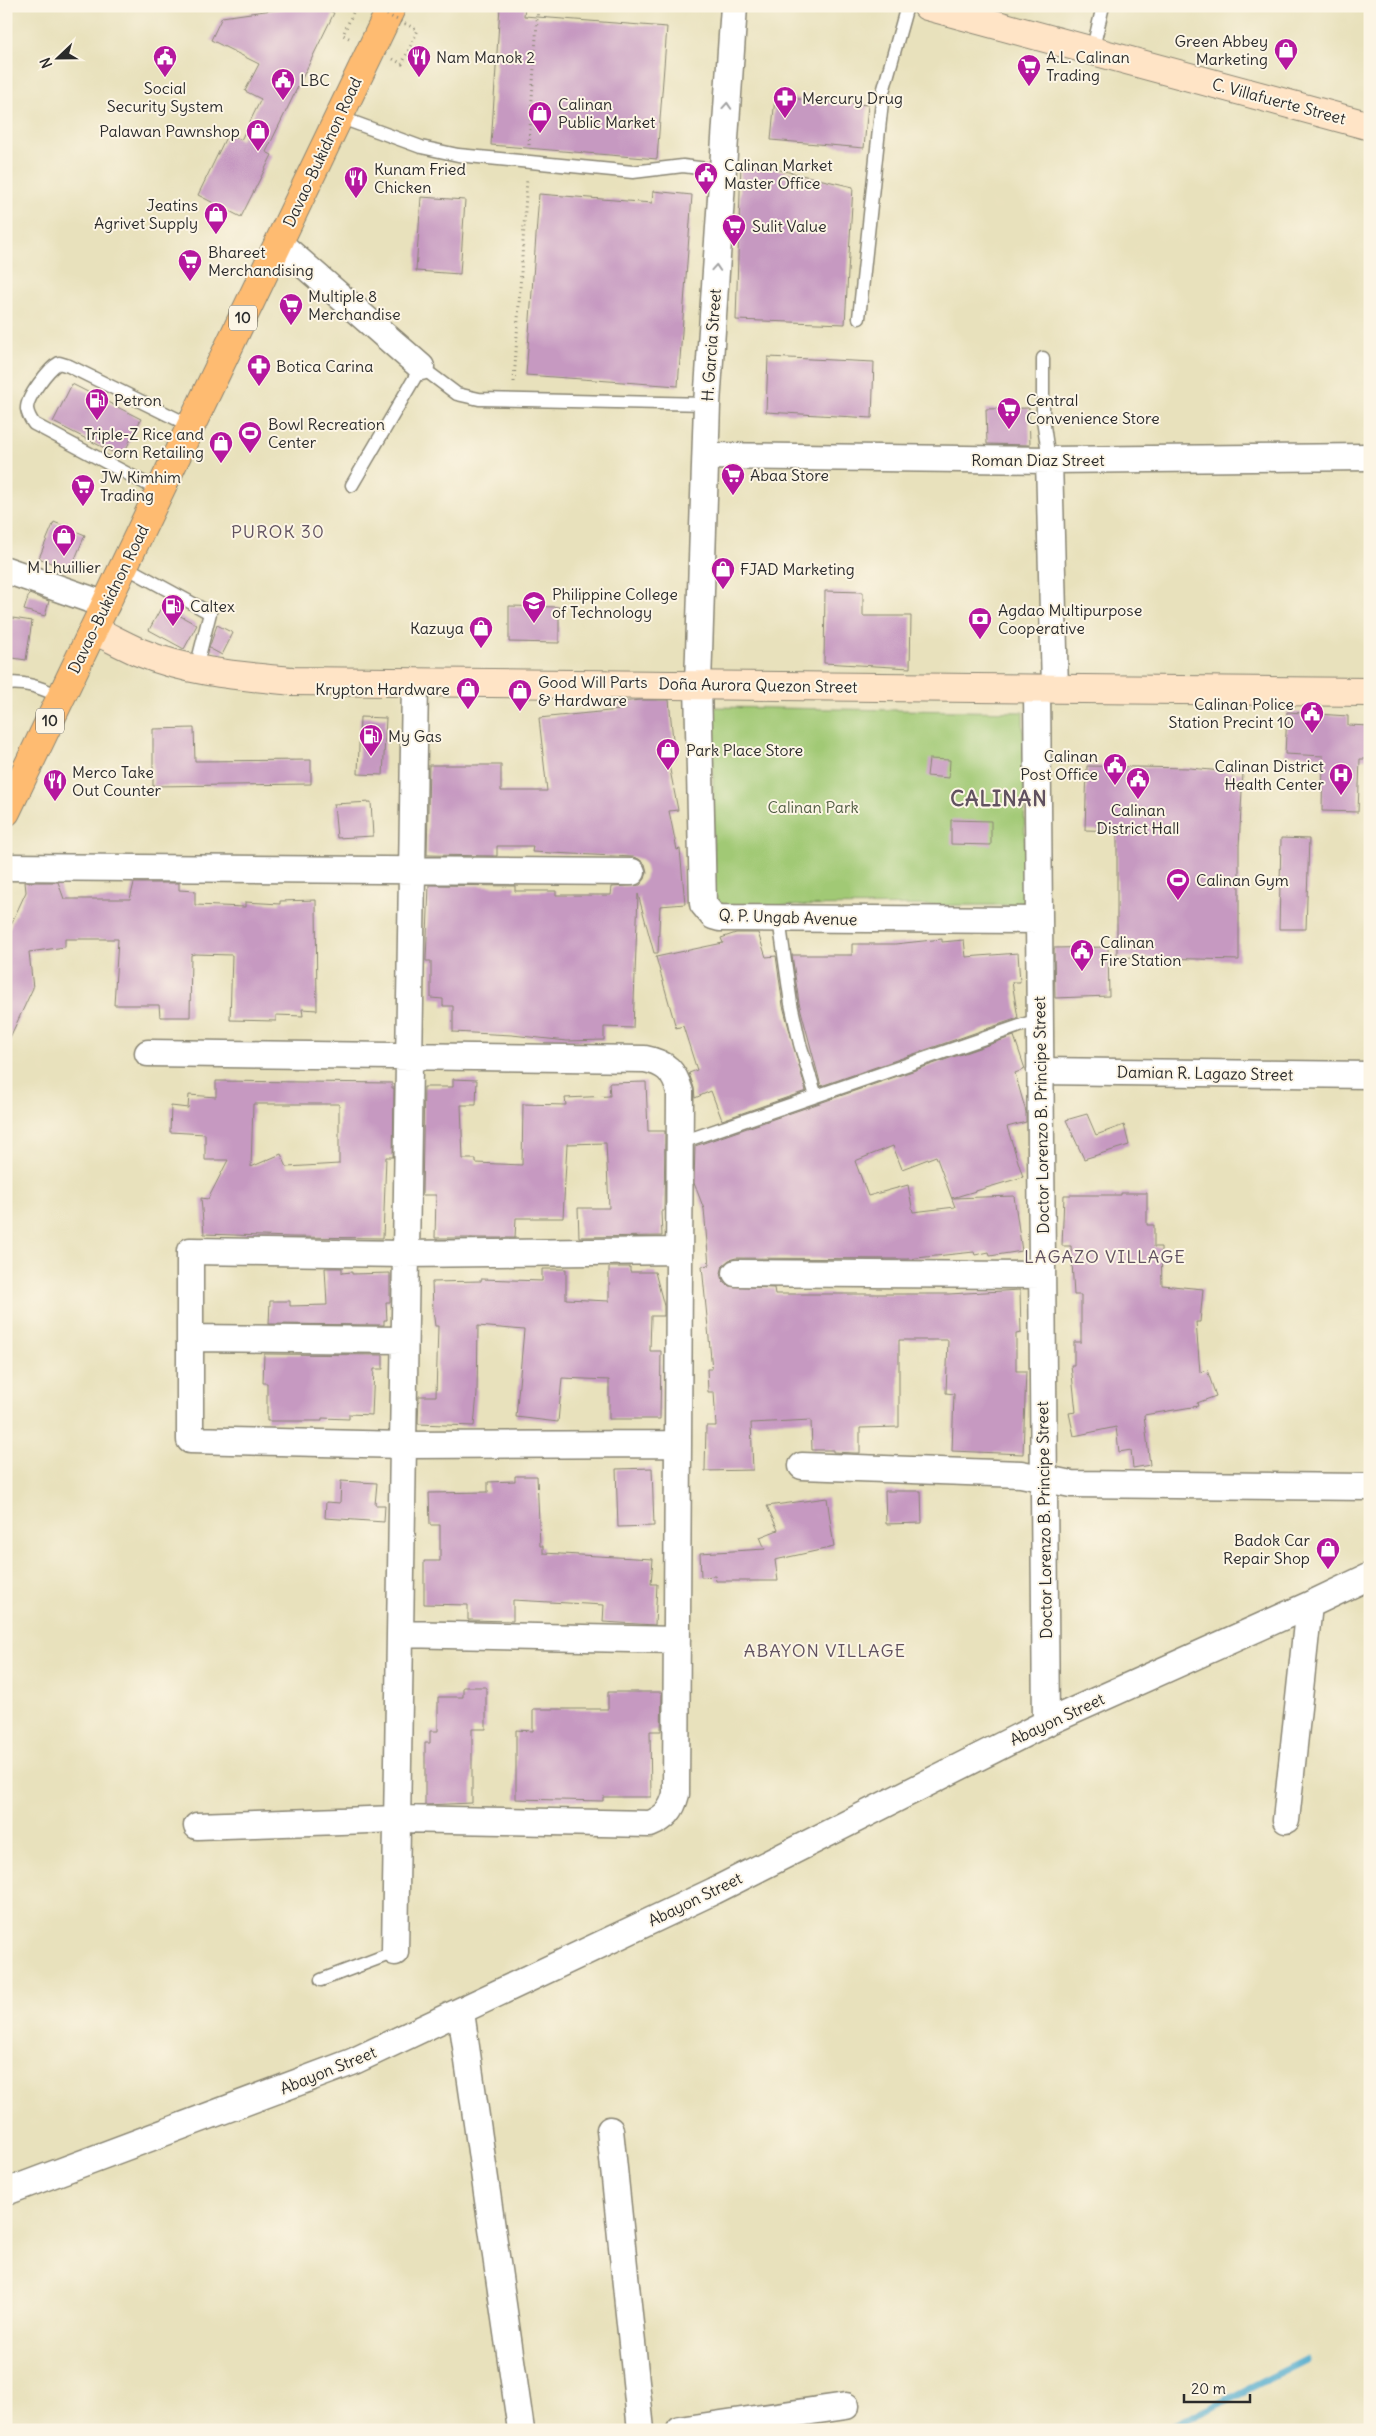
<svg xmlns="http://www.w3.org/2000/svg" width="1376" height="2436" font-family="Delius,sans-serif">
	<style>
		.green { fill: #a1c974; stroke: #667a50 }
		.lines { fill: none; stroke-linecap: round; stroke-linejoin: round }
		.stream { stroke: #50abce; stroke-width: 7 }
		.building { fill: #c699c1; fill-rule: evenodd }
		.lane-casing { stroke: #8a8674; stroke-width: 15 }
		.street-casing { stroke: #8a8674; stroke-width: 29 }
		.secondary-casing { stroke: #8a8674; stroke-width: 30 }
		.highway-casing { stroke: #8a8674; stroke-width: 30 }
		.path { stroke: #8a8674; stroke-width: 3; stroke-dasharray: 1 4; stroke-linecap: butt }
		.lane { stroke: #fff; stroke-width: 12 }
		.street { stroke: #fff; stroke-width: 26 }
		.secondary { stroke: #ffe4c6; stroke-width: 28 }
		.highway { stroke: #febb71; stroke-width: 28 }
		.path-bridge { stroke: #8a8674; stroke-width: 3; stroke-dasharray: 1 4; stroke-linecap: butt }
		.oneway { stroke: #a0a0a0 }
		.labels { text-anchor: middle; stroke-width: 4; stroke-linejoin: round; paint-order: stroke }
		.shield { fill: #fcf5e5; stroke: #6a6863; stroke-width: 1 }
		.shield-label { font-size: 15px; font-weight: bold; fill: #2b2b2b }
		.poi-label { font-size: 16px; fill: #2b2b2b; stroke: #fcf5e5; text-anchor: start }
		.street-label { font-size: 16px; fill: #2b2b2b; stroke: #fcf5e5 }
		.park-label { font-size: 16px; fill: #4e5a41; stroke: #fcf5e5 }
		.neighbourhood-label { font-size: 18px; letter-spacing: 1px; fill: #615260; stroke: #fcf5e5 }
		.district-label { font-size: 21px; font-weight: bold; letter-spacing: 1px; fill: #615260; stroke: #fcf5e5 }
	</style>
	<rect width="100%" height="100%" fill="#fcf5e5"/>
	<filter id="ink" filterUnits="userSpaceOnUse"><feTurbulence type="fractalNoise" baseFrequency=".02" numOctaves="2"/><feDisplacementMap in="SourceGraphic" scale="10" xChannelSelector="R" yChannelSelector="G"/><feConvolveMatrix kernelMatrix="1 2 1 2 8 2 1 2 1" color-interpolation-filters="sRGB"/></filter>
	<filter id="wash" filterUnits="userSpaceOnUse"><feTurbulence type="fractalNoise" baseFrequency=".0096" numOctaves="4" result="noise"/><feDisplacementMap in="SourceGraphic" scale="20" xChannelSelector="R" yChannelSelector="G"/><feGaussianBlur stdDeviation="1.12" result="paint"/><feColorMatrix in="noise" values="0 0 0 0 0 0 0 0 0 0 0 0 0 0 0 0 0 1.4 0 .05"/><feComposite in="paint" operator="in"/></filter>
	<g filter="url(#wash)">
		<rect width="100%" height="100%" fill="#e8e1bc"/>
		<path class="green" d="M713,707L1023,712L1026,905L713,906Z"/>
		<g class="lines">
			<path class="stream" d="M1166,2430L1306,2360"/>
		</g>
		<g id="blocks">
			<path class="building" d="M301,6H321L334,13L266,152L272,155L241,217L198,195L228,133L241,140L261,99L245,91L259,64L211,40L222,17Z
				M500,6H525L524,16L667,27L657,159L491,145Z
				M775,97L868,105L864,148L771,140Z
				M741,161L853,187L845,324L736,320Z
				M653,191L692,195L678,386L526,375L539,194L652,203Z
				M421,197L465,200L460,274L416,271Z
				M768,357L874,362L872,418L766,412Z
				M72,384L141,419L122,457L53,422Z
				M1029,408L1030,445L987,444L986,409Z
				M54,522L85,535L70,571L39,558Z
				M825,591L863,592V616H911L910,668L824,663Z
				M29,594L49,601L45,616L24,610Z
				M162,606L197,625L184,649L149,630Z
				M509,606L559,607V643L509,642Z
				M6,617L32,621L26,660L6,657Z
				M217,625L233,633L222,655L209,648Z
				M642,700H669L675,759L668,760L678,810L669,811L677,850L680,849L685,904L660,906L658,953H654L638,894L633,1028L604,1027V1040L567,1041L512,1035L453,1032V1006H443V999L431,998V961H426L429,885L515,886V891H556V895H611L612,887L640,885L645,879L647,872L645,864L639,859L633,857L532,852L533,846H497V856L427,855L429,765H501V791H547L539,718L619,710L618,702Z
				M1287,712L1348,716V725L1370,726V759H1360L1358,812L1322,811L1323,756L1285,754Z
				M360,717L386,718L383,775L358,774Z
				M194,728L195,761L311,760V784L153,786V729Z
				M929,759L950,760L949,778L927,776Z
				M1087,766L1190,768L1243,773L1239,846V960L1117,957V831L1085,830Z
				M371,802L373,836L337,838L334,804Z
				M951,820L991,821V845L951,844Z
				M1281,838L1309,839L1306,929H1279Z
				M25,882H58L64,899H130L134,883H179V890L195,891V905L245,907V902L280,904V901L316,900L317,1010L302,1009L303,1016L276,1015V1021L230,1020L232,955L195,954L191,955L190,1017H160L159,1005H114L118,939H65V947L29,952L33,988L6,1046V935L26,892Z
				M736,933H758L766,957L776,956L783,1006L806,1091L722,1120L711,1091L695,1098L694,1088L689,1073L697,1070L683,1026L676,1028L656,957L723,943L721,938Z
				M942,939V942L964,940L966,957L1018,953L1020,982H1012L1018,1018L821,1086L799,1003L792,955H852V944H895Z
				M1108,947L1109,996L1055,998L1054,948Z
				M1014,1036L1025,1069L1015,1073L1026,1112V1122L1007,1127L1023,1177L952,1198L1014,1196L1022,1251L990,1256L989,1252L975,1255L974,1252L907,1259L736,1258L729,1260L723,1265L721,1273L723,1281L729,1286L774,1288L775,1294H949L1020,1290L1021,1333L1016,1334V1371H1026L1023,1454L952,1451L954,1394L946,1393L948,1340H899V1427L860,1428V1453H854L833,1452V1450H812L811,1420L751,1423L753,1470L705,1471L706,1426H716L714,1392H708L707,1369H712L702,1266L709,1265L704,1209L694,1183L695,1146ZM893,1146L902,1169L936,1156L955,1207L913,1212L908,1185L868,1196L855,1161Z
				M453,1079L477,1080L476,1105H461L463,1159H476V1163L522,1165L523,1104L566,1105L565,1098L610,1096L609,1083L646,1082L648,1131H665L664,1211H661L662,1236L579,1237L578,1208H609L606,1143L567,1144L563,1218H516L515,1238H435L436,1195H422L424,1087H453Z
				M216,1081L392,1083V1088H394L393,1157H386L383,1238L291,1237L204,1234L201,1198L208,1199L228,1160H205V1134L170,1132L171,1106L188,1108L189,1095L216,1097ZM253,1104H339V1164L287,1167L281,1154L251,1167Z
				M1087,1114L1096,1135L1124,1125L1129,1145L1084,1159L1066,1120Z
				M1121,1193H1147V1225H1154V1247H1161L1162,1285L1203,1289L1200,1322H1196L1200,1372L1207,1370L1216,1396L1197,1403L1198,1406L1144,1415L1150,1465L1133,1468L1131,1450L1119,1452L1116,1427L1074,1436L1069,1413L1076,1412L1071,1365H1074V1342H1081V1295H1074L1071,1246H1062L1064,1195H1121Z
				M609,1267H630V1272H655L664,1306V1316H651L650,1351H661L660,1419H609V1380L562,1378L558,1422L516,1417L524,1330L478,1326L477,1394L474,1426L418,1424L419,1396H436L438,1326H435L433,1310L432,1282L481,1281V1279L542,1281V1269H566V1299L609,1301Z
				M325,1268H342V1273L352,1272V1274L390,1273V1302H386L387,1320H384V1325L269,1324L270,1301H290V1306L327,1305Z
				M264,1354L383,1355V1369H374L372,1415L349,1414V1419L322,1418V1421H267V1383H263Z
				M652,1468L654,1526L618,1527L616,1469Z
				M515,1476H537L540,1546H543V1553L653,1559L651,1584H657L655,1625L603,1622L604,1605L513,1600V1621L468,1620V1605L424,1604V1561H440V1525H430L429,1493L488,1492V1482L515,1481Z
				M341,1481L377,1483L375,1505H385L384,1522L325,1518L326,1502L340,1503Z
				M885,1491H921L922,1523L886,1524Z
				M827,1498L834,1547L775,1560L778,1581H716L715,1576L701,1577L700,1553L765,1549L760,1537L778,1530L767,1506Z
				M463,1687H486V1729H472V1803L425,1805V1743H430V1731H438V1697H463Z
				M608,1692H662L661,1731H650L651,1797H603V1801L516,1799V1730L533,1731V1709H608Z"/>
		</g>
	</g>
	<g filter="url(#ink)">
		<use href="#blocks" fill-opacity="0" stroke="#8a8674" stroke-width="1"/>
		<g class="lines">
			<g class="lane-casing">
				<path id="lane" d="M1092,52L1103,6
					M339,117L421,147L458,155L633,172L683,166L723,171
					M859,318L883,92L907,6
					M1043,358V419L1049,460
					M352,485L421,367L457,394L479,399L707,404
					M160,491L34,424C31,420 28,415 27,409C26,398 49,368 59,363L69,366L191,426
					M124,566L210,613L196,668
					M6,684C27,681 43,689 62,697
					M779,919L791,1004L800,1044L816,1096
					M679,1143L1040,1019
					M321,1980L395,1952"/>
			</g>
			<g class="street-casing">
				<path id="street" d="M734,6L707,404L698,684L703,904L713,916L720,918L1039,920
					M279,243L421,367
					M706,456L1049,460L1370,457
					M1049,460L1055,688
					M6,570L106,605
					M1037,688L1046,1723
					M6,867L632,872
					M148,1053L645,1059C666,1063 674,1071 680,1092L676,1794C672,1810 665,1818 650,1824L397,1819L197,1826
					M1040,1071L1370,1075
					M736,1273L1042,1275
					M190,1338L404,1340
					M678,1444L403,1445L190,1440V1251L405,1254L679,1251
					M802,1466L1021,1474L1071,1484L1370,1487
					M400,1634L677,1640
					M1286,1820L1309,1605
					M395,1952L415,683
					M461,2012L521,2430
					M610,2130L641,2430
					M6,2192L352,2062L714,1891L1046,1723L1309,1605L1370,1576
					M680,2430L846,2406"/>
			</g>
			<g class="secondary-casing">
				<path id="secondary" d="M927,6L1370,126
					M94,630C109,637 123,645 139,652C187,672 241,676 292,681L1370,692"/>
			</g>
			<g class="highway-casing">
				<path id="highway" d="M6,812L392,6"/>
			</g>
			<path class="path" d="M349,38L343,35L356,6
				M393,59L402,64L418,30
				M529,145L538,6
				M514,382L527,179"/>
			<use href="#lane" class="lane"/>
			<use href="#street" class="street"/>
			<use href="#secondary" class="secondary"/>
			<use href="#highway" class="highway"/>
			<path class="path-bridge" d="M369,6L418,30"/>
		</g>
		<defs><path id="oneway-chevron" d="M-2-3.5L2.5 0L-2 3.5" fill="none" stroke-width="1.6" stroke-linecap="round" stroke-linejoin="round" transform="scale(1.25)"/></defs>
		<g class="oneway">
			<use href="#oneway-chevron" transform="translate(727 106) rotate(-86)"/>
			<use href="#oneway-chevron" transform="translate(716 268) rotate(-86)"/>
		</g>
	</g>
	<defs>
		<g id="shop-pin" transform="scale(1.25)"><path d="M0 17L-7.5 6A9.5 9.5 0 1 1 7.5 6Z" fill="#b5179e" stroke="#fcf5e5"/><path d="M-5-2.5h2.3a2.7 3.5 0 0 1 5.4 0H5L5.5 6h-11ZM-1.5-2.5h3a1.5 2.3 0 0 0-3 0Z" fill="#fff"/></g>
		<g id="civic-pin" transform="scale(1.25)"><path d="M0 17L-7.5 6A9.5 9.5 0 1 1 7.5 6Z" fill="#b5179e" stroke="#fcf5e5"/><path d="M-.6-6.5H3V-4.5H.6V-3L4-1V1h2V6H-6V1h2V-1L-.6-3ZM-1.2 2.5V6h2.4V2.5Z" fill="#fff"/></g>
		<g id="restaurant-pin" transform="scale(1.25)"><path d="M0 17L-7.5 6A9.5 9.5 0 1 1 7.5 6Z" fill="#b5179e" stroke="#fcf5e5"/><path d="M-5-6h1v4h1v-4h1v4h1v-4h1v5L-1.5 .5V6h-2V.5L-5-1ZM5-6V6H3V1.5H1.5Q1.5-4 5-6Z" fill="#fff"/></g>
		<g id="supermarket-pin" transform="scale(1.25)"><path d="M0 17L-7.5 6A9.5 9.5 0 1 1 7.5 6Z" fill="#b5179e" stroke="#fcf5e5"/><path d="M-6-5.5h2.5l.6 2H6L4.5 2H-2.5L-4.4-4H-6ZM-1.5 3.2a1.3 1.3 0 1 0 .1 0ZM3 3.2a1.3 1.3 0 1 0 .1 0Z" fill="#fff"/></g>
		<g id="pharmacy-pin" transform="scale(1.25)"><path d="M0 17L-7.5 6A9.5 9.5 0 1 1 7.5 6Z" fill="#b5179e" stroke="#fcf5e5"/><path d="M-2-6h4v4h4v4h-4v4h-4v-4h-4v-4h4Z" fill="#fff"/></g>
		<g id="fuel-pin" transform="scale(1.25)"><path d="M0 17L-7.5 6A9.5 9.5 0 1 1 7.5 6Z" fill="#b5179e" stroke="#fcf5e5"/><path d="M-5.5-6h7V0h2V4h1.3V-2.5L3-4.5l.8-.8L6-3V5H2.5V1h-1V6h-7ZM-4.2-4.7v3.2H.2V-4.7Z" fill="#fff"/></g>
		<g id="stadium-pin" transform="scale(1.25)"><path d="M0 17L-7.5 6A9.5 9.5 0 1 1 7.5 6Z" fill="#b5179e" stroke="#fcf5e5"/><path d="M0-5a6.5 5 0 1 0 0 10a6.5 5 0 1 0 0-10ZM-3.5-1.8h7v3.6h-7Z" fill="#fff"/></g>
		<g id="university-pin" transform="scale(1.25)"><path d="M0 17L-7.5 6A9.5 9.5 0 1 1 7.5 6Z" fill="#b5179e" stroke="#fcf5e5"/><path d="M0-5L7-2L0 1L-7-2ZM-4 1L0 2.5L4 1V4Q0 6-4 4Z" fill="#fff"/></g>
		<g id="bank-pin" transform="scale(1.25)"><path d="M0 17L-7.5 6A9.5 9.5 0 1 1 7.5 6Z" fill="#b5179e" stroke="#fcf5e5"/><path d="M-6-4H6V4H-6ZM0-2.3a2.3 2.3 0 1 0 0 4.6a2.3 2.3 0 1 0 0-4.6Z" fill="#fff"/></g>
		<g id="hospital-pin" transform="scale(1.25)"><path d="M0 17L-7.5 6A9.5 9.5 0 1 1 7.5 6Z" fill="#b5179e" stroke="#fcf5e5"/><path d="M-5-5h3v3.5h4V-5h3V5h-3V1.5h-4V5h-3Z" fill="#fff"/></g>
	</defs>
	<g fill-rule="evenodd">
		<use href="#shop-pin" x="1286" y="50"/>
		<use href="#civic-pin" x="165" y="57"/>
		<use href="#restaurant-pin" x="419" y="57"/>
		<use href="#supermarket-pin" x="1029" y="66"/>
		<use href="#civic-pin" x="283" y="80"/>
		<use href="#pharmacy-pin" x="785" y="98"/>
		<use href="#shop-pin" x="540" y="113"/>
		<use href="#shop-pin" x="258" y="131"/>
		<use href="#civic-pin" x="706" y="174"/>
		<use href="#restaurant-pin" x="356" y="178"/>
		<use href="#shop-pin" x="216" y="214"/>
		<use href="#supermarket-pin" x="734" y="226"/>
		<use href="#supermarket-pin" x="190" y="261"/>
		<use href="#supermarket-pin" x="291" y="305"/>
		<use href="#pharmacy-pin" x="259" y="366"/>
		<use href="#fuel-pin" x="97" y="400"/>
		<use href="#supermarket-pin" x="1009" y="409"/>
		<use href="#stadium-pin" x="250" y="433"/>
		<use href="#shop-pin" x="221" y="443"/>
		<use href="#supermarket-pin" x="733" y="475"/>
		<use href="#supermarket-pin" x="83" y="486"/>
		<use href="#shop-pin" x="64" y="536"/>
		<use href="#shop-pin" x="723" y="569"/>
		<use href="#university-pin" x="534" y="603"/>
		<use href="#fuel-pin" x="173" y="606"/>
		<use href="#bank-pin" x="980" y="619"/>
		<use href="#shop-pin" x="481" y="628"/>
		<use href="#shop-pin" x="468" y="689"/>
		<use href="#shop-pin" x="520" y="691"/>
		<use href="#civic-pin" x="1312" y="713"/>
		<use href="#fuel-pin" x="371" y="736"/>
		<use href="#shop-pin" x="668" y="750"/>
		<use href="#civic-pin" x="1115" y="765"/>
		<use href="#hospital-pin" x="1341" y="775"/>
		<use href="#civic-pin" x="1138" y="779"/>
		<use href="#restaurant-pin" x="55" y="781"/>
		<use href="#stadium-pin" x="1178" y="880"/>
		<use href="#civic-pin" x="1082" y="951"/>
		<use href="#shop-pin" x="1328" y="1549"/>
	</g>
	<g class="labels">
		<g class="shield">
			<rect x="229" y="305.5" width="28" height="25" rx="4"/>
			<rect x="36" y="708.5" width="28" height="25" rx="4"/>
		</g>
		<g class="shield-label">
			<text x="243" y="323">10</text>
			<text x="50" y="726">10</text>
		</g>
		<g class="poi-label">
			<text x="1268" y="47" text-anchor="end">Green Abbey<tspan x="1268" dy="18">Marketing</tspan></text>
			<text x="436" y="63">Nam Manok 2</text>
			<text x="1046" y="63">A.L. Calinan<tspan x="1046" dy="18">Trading</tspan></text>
			<text x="300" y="86">LBC</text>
			<text x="165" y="94" text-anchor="middle">Social<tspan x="165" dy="18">Security System</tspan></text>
			<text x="802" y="104">Mercury Drug</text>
			<text x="558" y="110">Calinan<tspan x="558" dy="18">Public Market</tspan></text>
			<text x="240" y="137" text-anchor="end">Palawan Pawnshop</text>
			<text x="724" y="171">Calinan Market<tspan x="724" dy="18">Master Office</tspan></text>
			<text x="374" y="175">Kunam Fried<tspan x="374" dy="18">Chicken</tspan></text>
			<text x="198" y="211" text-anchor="end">Jeatins<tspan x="198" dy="18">Agrivet Supply</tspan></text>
			<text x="752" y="232">Sulit Value</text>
			<text x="208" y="258">Bhareet<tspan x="208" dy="18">Merchandising</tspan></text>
			<text x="308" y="302">Multiple 8<tspan x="308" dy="18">Merchandise</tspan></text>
			<text x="276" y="372">Botica Carina</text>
			<text x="114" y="406">Petron</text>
			<text x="1026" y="406">Central<tspan x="1026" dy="18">Convenience Store</tspan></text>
			<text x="268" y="430">Bowl Recreation<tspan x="268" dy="18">Center</tspan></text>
			<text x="204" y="440" text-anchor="end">Triple-Z Rice and<tspan x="204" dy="18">Corn Retailing</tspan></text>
			<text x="750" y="481">Abaa Store</text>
			<text x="100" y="483">JW Kimhim<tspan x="100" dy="18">Trading</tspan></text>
			<text x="64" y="573" text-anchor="middle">M Lhuillier</text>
			<text x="740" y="575">FJAD Marketing</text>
			<text x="552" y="600">Philippine College<tspan x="552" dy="18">of Technology</tspan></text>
			<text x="190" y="612">Caltex</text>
			<text x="998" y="616">Agdao Multipurpose<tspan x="998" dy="18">Cooperative</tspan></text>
			<text x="464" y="634" text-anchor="end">Kazuya</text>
			<text x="538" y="688">Good Will Parts<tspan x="538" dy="18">&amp; Hardware</tspan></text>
			<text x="450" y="695" text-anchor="end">Krypton Hardware</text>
			<text x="1294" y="710" text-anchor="end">Calinan Police<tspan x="1294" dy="18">Station Precint 10</tspan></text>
			<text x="388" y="742">My Gas</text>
			<text x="686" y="756">Park Place Store</text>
			<text x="1098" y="762" text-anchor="end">Calinan<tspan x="1098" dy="18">Post Office</tspan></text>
			<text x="1324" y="772" text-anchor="end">Calinan District<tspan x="1324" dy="18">Health Center</tspan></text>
			<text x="72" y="778">Merco Take<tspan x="72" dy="18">Out Counter</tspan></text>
			<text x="1138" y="816" text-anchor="middle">Calinan<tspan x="1138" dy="18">District Hall</tspan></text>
			<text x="1196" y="886">Calinan Gym</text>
			<text x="1100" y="948">Calinan<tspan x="1100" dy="18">Fire Station</tspan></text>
			<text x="1310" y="1546" text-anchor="end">Badok Car<tspan x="1310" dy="18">Repair Shop</tspan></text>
		</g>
		<g class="street-label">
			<text transform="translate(1279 101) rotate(15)" y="6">C. Villafuerte Street</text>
			<text transform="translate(322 152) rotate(-65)" y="6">Davao-Bukidnon Road</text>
			<text transform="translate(711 345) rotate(-86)" y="6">H. Garcia Street</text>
			<text x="1038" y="466">Roman Diaz Street</text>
			<text transform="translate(108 599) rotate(-64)" y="6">Davao-Bukidnon Road</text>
			<text transform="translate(758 685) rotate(1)" y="6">Doña Aurora Quezon Street</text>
			<text transform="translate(788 917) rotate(2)" y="6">Q. P. Ungab Avenue</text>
			<text transform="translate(1205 1073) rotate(1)" y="6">Damian R. Lagazo Street</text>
			<text transform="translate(1041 1115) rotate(-91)" y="6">Doctor Lorenzo B. Principe Street</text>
			<text transform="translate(1044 1520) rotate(-91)" y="6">Doctor Lorenzo B. Principe Street</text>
			<text transform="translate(1057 1719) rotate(-25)" y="6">Abayon Street</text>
			<text transform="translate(695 1899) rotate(-26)" y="6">Abayon Street</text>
			<text transform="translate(328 2070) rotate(-22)" y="6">Abayon Street</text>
		</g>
		<g class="park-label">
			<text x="813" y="813">Calinan Park</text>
		</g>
		<g class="neighbourhood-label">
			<text x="278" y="538">PUROK 30</text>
			<text x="1105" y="1263">LAGAZO VILLAGE</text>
			<text x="825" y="1657">ABAYON VILLAGE</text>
		</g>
		<g class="district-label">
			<text x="999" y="806">CALINAN</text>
		</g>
	</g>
	<rect width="1376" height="2436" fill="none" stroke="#fcf5e5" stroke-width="25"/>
	<g transform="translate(58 58) rotate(248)" stroke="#fcf5e5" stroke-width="4" paint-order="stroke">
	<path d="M0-4L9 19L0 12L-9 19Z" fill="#2b2b2b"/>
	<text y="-8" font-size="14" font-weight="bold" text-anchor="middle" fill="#2b2b2b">N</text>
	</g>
	<path d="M1184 2394v8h66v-8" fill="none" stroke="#2b2b2b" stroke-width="2.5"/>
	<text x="1191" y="2394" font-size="15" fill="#2b2b2b" stroke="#fcf5e5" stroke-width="4" paint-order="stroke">20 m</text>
</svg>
